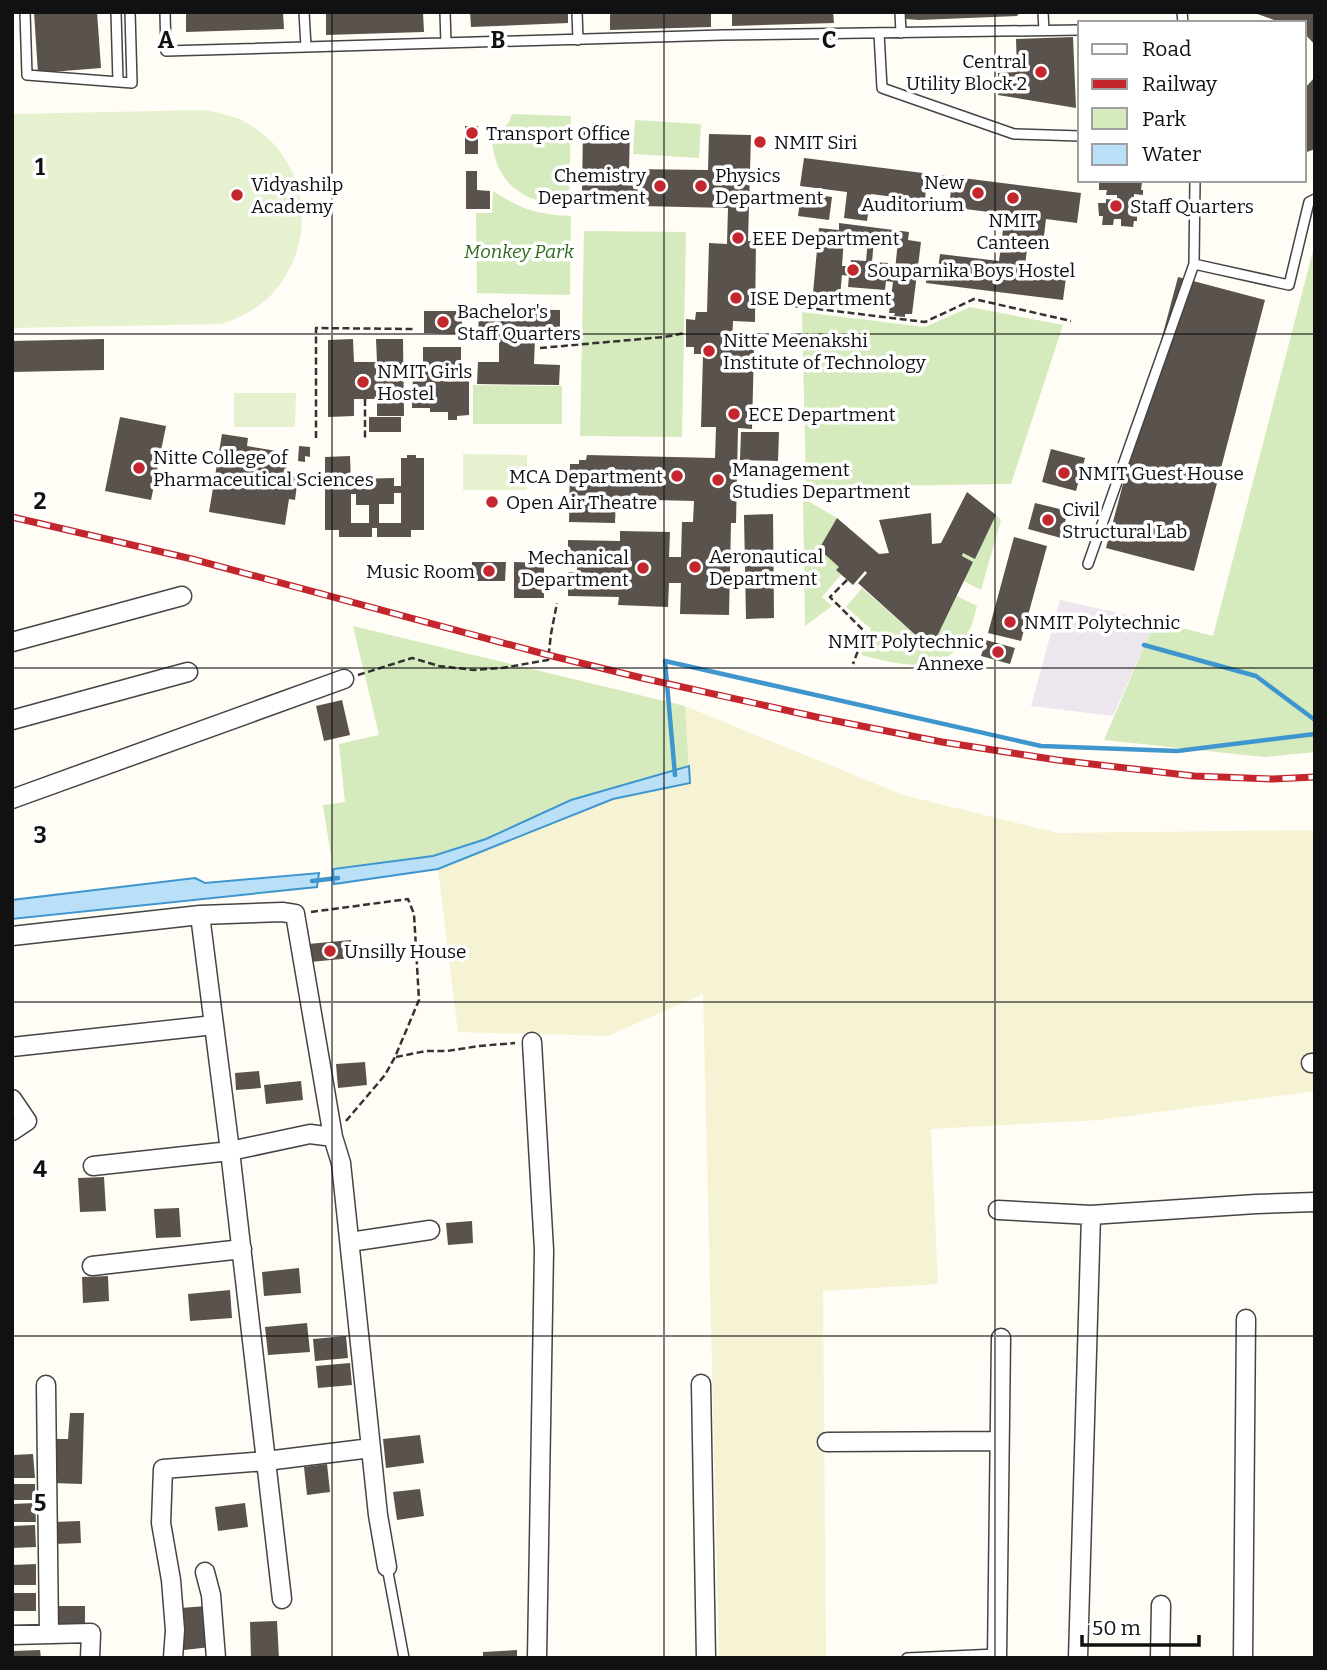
<svg xmlns="http://www.w3.org/2000/svg" width="1327" height="1670" font-family="Bitter,serif">
	<style>
		.industrial { fill: #eee6ef }
		.farmland { fill: #f6f3d4 }
		.green { fill: #d5ebbd }
		.pitch { fill: #e6f2cf }
		.water { fill: #b9e0f7; stroke: #3f96cf; stroke-width: 2 }
		.lines { fill: none; stroke-linecap: round; stroke-linejoin: round }
		.stream { stroke: #3f96cf; stroke-width: 4.5 }
		.building { fill: #5a524d; fill-rule: evenodd }
		.service-casing { stroke: #444; stroke-width: 12 }
		.minor-casing { stroke: #444; stroke-width: 21 }
		.path { stroke: #333; stroke-width: 2.5; stroke-dasharray: 7 3.5; stroke-linecap: butt }
		.service { stroke: #fff; stroke-width: 9 }
		.minor { stroke: #fff; stroke-width: 18 }
		.rail-casing { stroke: #c4262e; stroke-width: 7 }
		.rail { stroke: #fff; stroke-width: 4.5; stroke-dasharray: 13; stroke-linecap: butt }
		.grid { fill: none; stroke: #111; stroke-width: 2; stroke-opacity: 0.55 }
		.poi-dot { fill: #c4262e; stroke: #fff; stroke-width: 2.5 }
		.labels { text-anchor: middle; stroke-width: 7; stroke-linejoin: round; paint-order: stroke }
		.poi-label { font-size: 19px; fill: #111; stroke: #fff; text-anchor: start }
		.park-label { font-size: 19px; font-style: italic; fill: #2f6b1f; stroke: #fff }
		.grid-label { font-size: 23px; text-anchor: middle; font-weight: bold; fill: #111; stroke: #fff; stroke-width: 7; stroke-linejoin: round; paint-order: stroke }
	</style>
	<rect width="100%" height="100%" fill="#fffdf5"/>
	<path class="industrial" d="M1060,600L1155,621L1113,716L1031,706Z"/>
	<path class="farmland" d="M685,706L903,795L1058,833L1315,830V1091L1099,1120L931,1129L938,1284L823,1291L826,1658H719L703,994L608,1036L458,1032L438,869L613,799L690,783Z"/>
	<path class="green" d="M512,114L571,116L569,202C525,208 492,181 492,135C502,131 509,125 512,114Z
		M635,120L701,124L699,158L633,154Z
		M493,191C522,210 537,214 571,216L570,295L477,293L476,213H492Z
		M584,231L686,232L682,437L580,436Z
		M1315,243V752L1264,757L1104,740L1155,621L1213,636Z
		M970,307L1063,325L1011,484L806,487L802,312L925,327Z
		M473,385L562,386V424H473Z
		M803,498L837,518L839,567L837,570L841,575L822,597L832,606L805,626Z
		M996,515L1001,520L981,590L964,581L962,557L963,553L975,558Z
		M862,588L931,649L957,596L977,606C974,616 972,628 966,637C941,678 898,664 861,655L871,629L846,607Z
		M353,626L685,706L689,766L639,780L486,839L433,856L333,869L323,805L345,802L339,744L379,735Z"/>
	<path class="pitch" d="M203,110C215,112 227,114 239,119C308,150 322,240 272,294C258,309 240,317 222,324L12,328V114Z
		M234,393H296L295,427H234Z
		M463,454L527,455V490H463Z"/>
	<path class="water" d="M689,766L690,783L613,799L438,869L334,884L333,869L433,856L486,839L571,800Z
		M319,873L317,887L12,919V900L195,878L205,883Z"/>
	<g class="lines">
		<path class="stream" d="M1144,645L1256,676L1315,720
			M675,775L665,661L1041,746L1177,751L1315,734
			M312,881L338,878"/>
	</g>
	<path class="building" d="M34,12H97L101,68L38,73Z
		M186,12H283L284,29L186,32Z
		M326,12H423L424,32L326,35Z
		M470,12H568V23L471,27Z
		M610,12H711V27L610,30Z
		M732,12H833L834,23L732,26Z
		M906,12H1020L1017,16L919,20L906,19Z
		M1252,12H1315V45L1304,33V23H1282Z
		M1073,37L1076,108L998,95V73L1017,72L1016,39Z
		M1315,77V149L1304,153V89Z
		M465,126H478V154H465Z
		M583,129L630,130L629,169L708,170L709,134L751,135L748,241H756L755,322L733,321L732,345L754,346L752,429L738,428L736,523H731L729,615L680,614L681,583H669L668,607L618,605L619,597L568,596V572H577V564H568V540L620,541V531L670,532L669,557H681L682,522H693L694,501L616,499L615,523L569,522L570,464H579V460H586L587,455L715,458L716,427H701L703,354H694V347H686V319L695,320L696,312H707L709,243L727,244L728,208L598,205V196L590,195V191H582Z
		M804,158L1081,193L1077,223L1046,219L1043,244L1028,242L1025,265L1067,270L1063,300L926,283L927,268L938,269L940,254L999,261L1005,214L949,207L951,190L926,187L925,201L871,194L867,221L844,218L847,192L800,186Z
		M466,171H477V190L490,191V209H466Z
		M1103,180H1138V182H1142L1141,190H1143V195L1134,194V208L1142,209V214H1137V221H1134L1133,227L1121,226V219H1114L1113,225H1102L1103,216H1099L1098,203H1106V199L1117,200V195H1106L1107,190H1099V183H1102Z
		M801,193L832,197L829,220L798,216Z
		M839,223L909,232L908,240L921,242L912,314H905V317L894,316L895,313H889L893,282L886,281L885,290L848,287L849,276L842,275L839,307L832,306L831,308L812,304L819,228L839,230ZM844,237L868,239L866,261L851,260L850,266H842ZM874,240L898,241L895,270L887,269L888,263L872,262Z
		M1178,277L1265,300L1194,571L1106,548Z
		M479,309L560,310V338H535L534,364L560,365L559,385L477,384L478,362H499V337H478Z
		M424,311H462V334L424,333Z
		M104,339V370L12,372V341Z
		M353,339L354,362H377L376,339H403L404,416H377V399H354V416L328,417V340Z
		M423,347H461V370L469,371V415L457,416V420H448V412H430V408H412L413,371H423Z
		M120,417L166,426L151,500L105,491Z
		M369,417H401V432H369Z
		M741,432H779L778,461L740,460Z
		M222,434L248,438L247,446L289,453L285,475L298,477L295,500L289,499L285,525L209,512Z
		M299,446L310,447V457L305,456V462L298,461Z
		M1051,449L1085,458L1076,491L1042,482Z
		M407,455H416V458H424V530H411V537H377V528H372V537H339V530H325V457L350,456L351,486H356V479L394,478V486H401V458H407ZM394,493H401V523H379V504H394ZM351,494H356V505H369V523H351Z
		M967,492L996,515L975,559L963,553L962,556L973,562L931,649L858,583L867,573L865,571L853,585L836,570L839,567L819,549L837,518L879,554L889,553L879,520L931,513L932,544L941,543Z
		M1035,503L1068,511L1061,538L1028,529Z
		M773,514L774,618L746,619L744,515Z
		M1014,537L1047,546L1021,641L988,633Z
		M472,562H506L505,581H471Z
		M514,562L544,563V598H514Z
		M986,640L1015,648L1010,664L981,656Z
		M342,700L350,735L324,741L316,706Z
		M351,940L352,958L310,962L308,944Z
		M365,1062L367,1085L338,1088L336,1064Z
		M259,1071L261,1088L236,1090L235,1073Z
		M301,1081L303,1100L266,1104L264,1085Z
		M104,1177L106,1211L80,1212L78,1178Z
		M179,1208L181,1237L156,1238L154,1209Z
		M472,1221L473,1243L448,1245L446,1223Z
		M299,1268L301,1293L264,1296L262,1272Z
		M108,1276L109,1301L83,1303L82,1277Z
		M230,1290L232,1318L190,1321L188,1294Z
		M307,1323L310,1352L268,1355L265,1327Z
		M346,1336L348,1358L315,1361L313,1339Z
		M350,1363L352,1385L318,1388L316,1366Z
		M70,1413H84L82,1484L52,1483L53,1439H68Z
		M420,1435L424,1463L386,1468L383,1439Z
		M33,1454L35,1478H12V1455Z
		M327,1464L330,1492L307,1495L304,1467Z
		M12,1484H35V1500H12Z
		M420,1489L424,1516L397,1520L393,1492Z
		M35,1503L36,1522H12V1504Z
		M245,1503L248,1527L218,1531L215,1507Z
		M80,1521L81,1543L54,1544L53,1522Z
		M35,1525L36,1547L12,1548V1526Z
		M36,1564V1585H12V1565Z
		M12,1593H36V1611H12Z
		M58,1606H85V1630H57Z
		M207,1606L211,1647L184,1650L180,1608Z
		M277,1621L279,1658H251L250,1622Z
		M40,1650L41,1658H14V1651Z
		M517,1650V1658H483V1652Z"/>
	<g class="lines">
		<g class="service-casing">
			<path id="service" d="M25,12L27,75L132,83L130,12
				M116,12L118,82
				M165,12L166,51L723,35L1080,30
				M304,12L306,47
				M445,12L446,43
				M577,12L578,40
				M900,12L901,33
				M1043,12L1044,31
				M1182,12L1183,23
				M879,33L882,88L1014,134L1080,136
				M1194,264L1289,285L1309,202L1315,199
				M1088,564L1194,264L1195,180
				M387,1567L404,1658
				M907,1658L997,1654"/>
		</g>
		<g class="minor-casing">
			<path id="minor" d="M12,642L182,596
				M12,720L188,672
				M12,799L344,679
				M200,915L230,1151L266,1461L371,1448
				M12,936L200,915L282,912L295,914L333,1137L341,1163L378,1515L387,1567
				M532,1042L544,1250L537,1658
				M12,1047L214,1025
				M1311,1063H1315
				M12,1099L27,1121L12,1131
				M93,1166L230,1151L310,1134L333,1137
				M998,1210L1091,1215L1256,1204L1315,1202
				M350,1242L430,1230
				M92,1266L242,1249
				M701,1384L706,1658
				M46,1385L49,1634
				M827,1442L999,1441
				M205,1572L211,1595L216,1658
				M12,1635L91,1633L90,1658
				M173,1658L175,1630L171,1580L161,1523L163,1469L266,1461L282,1599
				M997,1658L1001,1338
				M1078,1658L1091,1215
				M1160,1658L1161,1605
				M1243,1658L1246,1319"/>
		</g>
		<path class="path" d="M785,305L925,322L974,299L1071,321
			M540,348L664,337L686,333
			M365,399V440
			M316,438V328L414,329
			M847,580L830,597L865,632L853,664
			M358,675L412,658L439,666L474,670L502,668L548,660L551,634L557,603
			M311,912L408,899L414,914L419,1000L395,1057L385,1075L346,1121
			M396,1057L426,1051H447L479,1046L515,1043"/>
		<use href="#service" class="service"/>
		<use href="#minor" class="minor"/>
		<g class="rail-casing">
			<path id="rail" d="M12,517L192,559L548,655L642,678L821,718L942,742L1057,760L1194,776L1273,779L1315,777"/>
		</g>
		<use href="#rail" class="rail"/>
	</g>
	<path class="grid" d="M332,12V1658M664,12V1658M995,12V1658M12,334H1315M12,668H1315M12,1002H1315M12,1336H1315"/>
	<g class="poi-dot">
		<circle cx="1041" cy="72" r="7"/>
		<circle cx="472" cy="133" r="7"/>
		<circle cx="760" cy="142" r="7"/>
		<circle cx="660" cy="186" r="7"/>
		<circle cx="701" cy="186" r="7"/>
		<circle cx="978" cy="193" r="7"/>
		<circle cx="237" cy="195" r="7"/>
		<circle cx="1013" cy="198" r="7"/>
		<circle cx="1116" cy="206" r="7"/>
		<circle cx="738" cy="238" r="7"/>
		<circle cx="853" cy="270" r="7"/>
		<circle cx="736" cy="298" r="7"/>
		<circle cx="443" cy="322" r="7"/>
		<circle cx="709" cy="351" r="7"/>
		<circle cx="363" cy="382" r="7"/>
		<circle cx="734" cy="414" r="7"/>
		<circle cx="139" cy="468" r="7"/>
		<circle cx="1064" cy="473" r="7"/>
		<circle cx="677" cy="476" r="7"/>
		<circle cx="718" cy="480" r="7"/>
		<circle cx="492" cy="502" r="7"/>
		<circle cx="1048" cy="520" r="7"/>
		<circle cx="695" cy="567" r="7"/>
		<circle cx="643" cy="568" r="7"/>
		<circle cx="489" cy="571" r="7"/>
		<circle cx="1010" cy="622" r="7"/>
		<circle cx="998" cy="652" r="7"/>
		<circle cx="330" cy="951" r="7"/>
	</g>
	<g class="labels">
		<g class="poi-label">
			<text x="1027" y="68" text-anchor="end">Central<tspan x="1027" dy="22">Utility Block 2</tspan></text>
			<text x="486" y="140">Transport Office</text>
			<text x="774" y="149">NMIT Siri</text>
			<text x="646" y="182" text-anchor="end">Chemistry<tspan x="646" dy="22">Department</tspan></text>
			<text x="715" y="182">Physics<tspan x="715" dy="22">Department</tspan></text>
			<text x="964" y="189" text-anchor="end">New<tspan x="964" dy="22">Auditorium</tspan></text>
			<text x="251" y="191">Vidyashilp<tspan x="251" dy="22">Academy</tspan></text>
			<text x="1130" y="213">Staff Quarters</text>
			<text x="1013" y="227" text-anchor="middle">NMIT<tspan x="1013" dy="22">Canteen</tspan></text>
			<text x="752" y="245">EEE Department</text>
			<text x="867" y="277">Souparnika Boys Hostel</text>
			<text x="750" y="305">ISE Department</text>
			<text x="457" y="318">Bachelor's<tspan x="457" dy="22">Staff Quarters</tspan></text>
			<text x="723" y="347">Nitte Meenakshi<tspan x="723" dy="22">Institute of Technology</tspan></text>
			<text x="377" y="378">NMIT Girls<tspan x="377" dy="22">Hostel</tspan></text>
			<text x="748" y="421">ECE Department</text>
			<text x="153" y="464">Nitte College of<tspan x="153" dy="22">Pharmaceutical Sciences</tspan></text>
			<text x="732" y="476">Management<tspan x="732" dy="22">Studies Department</tspan></text>
			<text x="1078" y="480">NMIT Guest House</text>
			<text x="663" y="483" text-anchor="end">MCA Department</text>
			<text x="506" y="509">Open Air Theatre</text>
			<text x="1062" y="516">Civil<tspan x="1062" dy="22">Structural Lab</tspan></text>
			<text x="709" y="563">Aeronautical<tspan x="709" dy="22">Department</tspan></text>
			<text x="629" y="564" text-anchor="end">Mechanical<tspan x="629" dy="22">Department</tspan></text>
			<text x="475" y="578" text-anchor="end">Music Room</text>
			<text x="1024" y="629">NMIT Polytechnic</text>
			<text x="984" y="648" text-anchor="end">NMIT Polytechnic<tspan x="984" dy="22">Annexe</tspan></text>
			<text x="344" y="958">Unsilly House</text>
		</g>
		<g class="park-label">
			<text x="519" y="258">Monkey Park</text>
		</g>
	</g>
	<g class="grid-label">
		<text x="166" y="48">A</text>
		<text x="498" y="48">B</text>
		<text x="829" y="48">C</text>
		<text x="40" y="175">1</text>
		<text x="40" y="509">2</text>
		<text x="40" y="843">3</text>
		<text x="40" y="1177">4</text>
		<text x="40" y="1511">5</text>
	</g>
	<rect width="1327" height="1670" fill="none" stroke="#111111" stroke-width="28"/>
	<rect x="1078" y="21" width="228" height="161" fill="#ffffff" stroke="#a0a0a0" stroke-width="2"/>
	<rect x="1092" y="44" width="35" height="10" fill="#ffffff" stroke="#a0a0a0" stroke-width="2"/>
	<text x="1142" y="56" font-size="21" fill="#111111">Road</text>
	<rect x="1092" y="79" width="35" height="10" fill="#c4262e" stroke="#a0a0a0" stroke-width="2"/>
	<text x="1142" y="91" font-size="21" fill="#111111">Railway</text>
	<rect x="1092" y="108" width="35" height="21" fill="#d5ebbd" stroke="#a0a0a0" stroke-width="2"/>
	<text x="1142" y="126" font-size="21" fill="#111111">Park</text>
	<rect x="1092" y="144" width="35" height="21" fill="#b9e0f7" stroke="#a0a0a0" stroke-width="2"/>
	<text x="1142" y="161" font-size="21" fill="#111111">Water</text>
	<path d="M1082 1635v10h117v-10" fill="none" stroke="#111111" stroke-width="3.5"/>
	<text x="1092" y="1635" font-size="21" fill="#111111" stroke="#ffffff" stroke-width="5" paint-order="stroke">50 m</text>
</svg>
